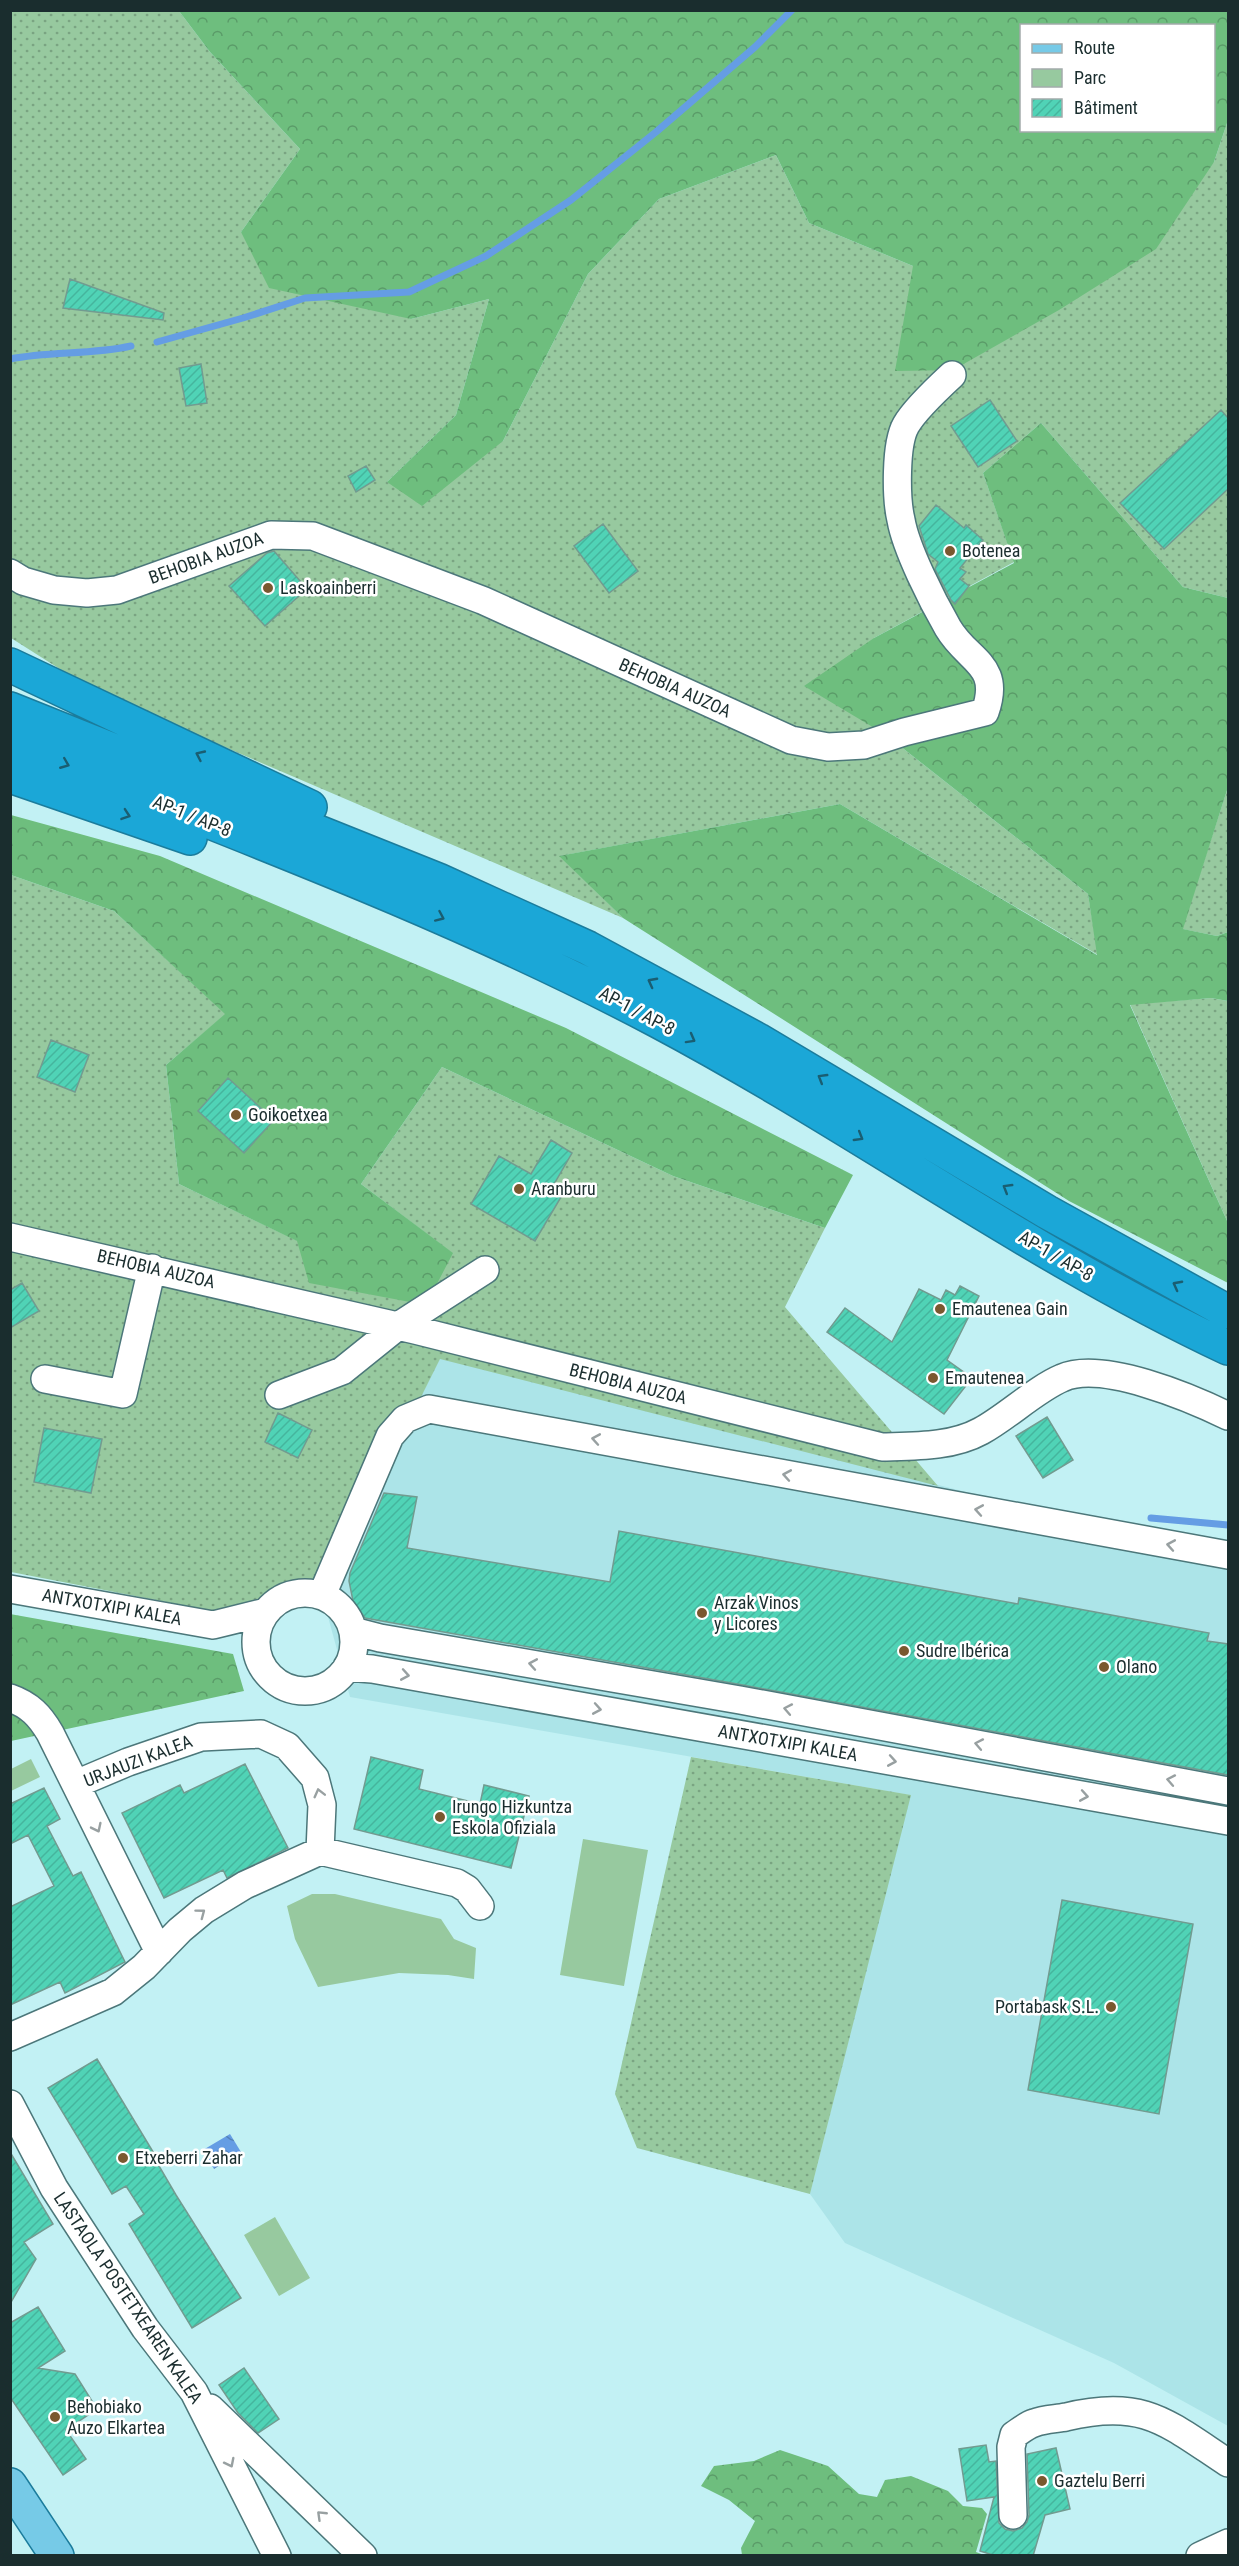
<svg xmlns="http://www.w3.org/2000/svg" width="1239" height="2566" font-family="'Roboto Condensed',sans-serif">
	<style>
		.built { fill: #ace4e8 }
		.grass { fill: url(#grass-dots) }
		.forest { fill: url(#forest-crowns); fill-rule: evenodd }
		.green { fill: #97c99f }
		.water { fill: url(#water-waves) }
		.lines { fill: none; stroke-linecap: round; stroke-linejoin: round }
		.stream { stroke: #659de4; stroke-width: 7 }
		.building { fill: url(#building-hatch); stroke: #729b90; stroke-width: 1.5 }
		.minor-casing { stroke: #4c777a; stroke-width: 30 }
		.major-casing { stroke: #1b7c9c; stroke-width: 36 }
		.highway-casing { stroke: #1b7c9c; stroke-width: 36 }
		.minor { stroke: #fff; stroke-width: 27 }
		.major { stroke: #76cae7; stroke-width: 33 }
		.highway { stroke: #1ba7d7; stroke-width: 33 }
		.oneway { stroke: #1a5e72 }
		.oneway2 { stroke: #98a0a1 }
		.poi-dot { fill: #7a582f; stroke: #fff; stroke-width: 2 }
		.labels { text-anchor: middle; stroke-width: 5; stroke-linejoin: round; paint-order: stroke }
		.poi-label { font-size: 18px; fill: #1a2d2e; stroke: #fff; text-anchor: start }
		.street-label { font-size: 18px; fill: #1a2d2e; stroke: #fff }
	</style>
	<defs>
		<pattern id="grass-dots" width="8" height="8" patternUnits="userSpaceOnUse" patternTransform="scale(1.5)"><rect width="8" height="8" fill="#97c99f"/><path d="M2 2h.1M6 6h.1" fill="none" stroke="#7aa482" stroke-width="1.8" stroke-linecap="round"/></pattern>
		<pattern id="forest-crowns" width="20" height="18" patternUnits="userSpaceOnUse" patternTransform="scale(1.5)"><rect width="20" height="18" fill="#6ebe7e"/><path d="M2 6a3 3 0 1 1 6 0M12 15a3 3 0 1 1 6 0" fill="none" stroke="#5a9b68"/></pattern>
		<pattern id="water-waves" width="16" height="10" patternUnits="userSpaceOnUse" patternTransform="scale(1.5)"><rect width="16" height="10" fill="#659de4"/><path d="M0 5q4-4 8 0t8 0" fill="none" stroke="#5280b9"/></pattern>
		<pattern id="building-hatch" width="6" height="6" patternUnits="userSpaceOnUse" patternTransform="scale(1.5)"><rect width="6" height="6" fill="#50d3b6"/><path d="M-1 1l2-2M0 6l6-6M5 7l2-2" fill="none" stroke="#45b59d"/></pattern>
	</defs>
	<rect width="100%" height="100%" fill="#c2f1f4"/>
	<path class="built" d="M440,1358L1119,1531L1228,1549V2426L1114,2363L845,2243L810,2194L910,1795L350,1697L322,1595Z"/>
	<path class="grass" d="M10,11H179L210,52L300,149L241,232L411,319L489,299L456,415L387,482L503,441L588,274L659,199L776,155L809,223L913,266L1214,162L1228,120V598L1183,587L1041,423L983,473L1014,562L874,638L886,735L1088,894L1098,955L840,804L560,856L623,918L96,692L11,638Z
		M1228,787V932L1217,936L1182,929Z
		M11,875L114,911L226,1014L166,1065L179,1184L298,1241L452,1253L361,1184L442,1067L673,1176L825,1228L785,1307L938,1486L440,1359L322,1595L218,1612L11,1572Z
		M1211,998L1228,1001V1223L1130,1004Z
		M691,1757L911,1795L810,2194L637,2148L615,2094Z"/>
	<path class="forest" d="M179,11H1228V120L1214,162L1156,249L1059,310L953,370L895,371L913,266L809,223L776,155L659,199L588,274L503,441L422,506L387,482L456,415L489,299L411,319L269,288L241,232L300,149L210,52ZM1022,26H1214V130H1022Z
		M1041,423L1183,587L1228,598V787L1183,929L1217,936L1228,932V1001L1211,998L1130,1005L1228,1223V1283L1069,1201L623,918L559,856L840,804L1097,955L1088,894L886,735L804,686L874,638L1014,563L983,473Z
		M11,815L160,856L566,1028L853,1175L825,1228L673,1176L442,1067L361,1184L453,1253L426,1305L309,1283L297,1241L179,1184L166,1065L225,1014L114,911L11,875Z
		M10,1614L233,1654L244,1691L11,1741Z
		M780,2450L828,2466L859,2494L877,2497L885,2480L911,2476L948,2491L963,2506L982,2508L987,2514L976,2552L984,2555H742L741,2548L755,2521L729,2500L701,2486L714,2466L754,2461Z"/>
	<path class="green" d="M31,1759L40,1777L11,1791V1769Z
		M583,1839L648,1850L624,1986L560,1975Z
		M312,1894H335L441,1919L454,1939L476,1948L474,1979L448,1975L399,1973L318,1987L295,1939L287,1906Z
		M275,2217L310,2278L279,2296L244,2235Z"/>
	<path class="water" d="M230,2134L241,2152L214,2169L203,2150Z"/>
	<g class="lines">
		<path class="stream" d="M157,342L243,318L305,298L409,292L486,256L571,200L656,132L755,47L792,10
			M10,359C50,351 91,355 131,346
			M1151,1518L1228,1525"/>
	</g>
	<path class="building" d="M70,279L164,313L163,320L63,308Z
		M201,364L207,403L186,406L179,368Z
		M990,400L1017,441L978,467L951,426Z
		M1221,410L1228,418V489L1164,549L1120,503Z
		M366,466L375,480L356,492L348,476Z
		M936,505L964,528L966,525L983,540L960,568L966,572L960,579L969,586L955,604L951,600L935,569L938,562L928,554L919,526Z
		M603,524L638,571L609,593L574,546Z
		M274,551L307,589L265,626L229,586L267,553Z
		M51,1040L89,1055L75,1092L37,1077Z
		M228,1078L274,1120L244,1153L198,1111Z
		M551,1140L572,1153L553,1186L564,1192L535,1241L471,1204L499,1156L531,1174Z
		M22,1283L39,1311L10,1328V1290Z
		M960,1286L979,1296L947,1360L972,1378L944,1414L827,1332L845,1308L892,1342L919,1289L941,1300L946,1290L955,1295Z
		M278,1413L312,1430L298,1458L265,1442Z
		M1047,1417L1073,1460L1043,1478L1016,1436Z
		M44,1428L102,1439L91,1493L34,1482Z
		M384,1493L417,1497L407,1548L610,1582L619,1531L1018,1604L1019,1598L1209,1633L1207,1641L1228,1644V1775L743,1685L365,1618L353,1601L349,1581L350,1573Z
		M371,1757L423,1770L419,1789L480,1804L484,1785L529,1796L511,1868L354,1829Z
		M245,1764L288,1848L227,1878L223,1870L164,1898L122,1813L180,1785L184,1793Z
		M44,1788L60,1819L47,1826L73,1876L81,1872L125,1962L65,1993L60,1982L10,2005V1907L54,1886L28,1835L10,1844V1804Z
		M1062,1900L1193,1924L1159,2114L1028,2090Z
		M97,2059L161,2165L159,2166L176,2195L241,2298L192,2328L129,2224L144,2214L126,2186L112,2194L48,2088Z
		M10,2152L53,2224L24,2242L36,2259L10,2304Z
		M38,2307L65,2351L38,2368L75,2374L97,2409L66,2430L86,2459L63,2475L10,2397V2323Z
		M244,2368L279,2419L258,2433L238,2413L219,2385Z
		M986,2445L989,2462L996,2461L999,2523L1005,2529L1013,2531L1022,2528L1027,2522L1029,2515L1027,2454L1056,2448L1070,2509L1045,2515L1033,2556H996L980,2551L994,2497L967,2501L959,2449Z"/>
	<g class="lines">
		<g class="minor-casing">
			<path id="minor" d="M10,573L23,581L54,590L87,593L117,590L271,535L313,536L482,600L791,740L828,747L864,745L904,732L985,712C1002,664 968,662 948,628C933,602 906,549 901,520C896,499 895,444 906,425C914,411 939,387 952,375
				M10,1237L415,1330L882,1447C915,1446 952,1447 981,1431C1007,1417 1036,1389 1062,1378C1102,1360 1191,1398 1228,1416
				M45,1379L123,1394L152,1268
				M279,1395L342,1371L398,1326L485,1270
				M10,1589L213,1625L266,1612
				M256 1642a49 49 0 1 1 98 0a49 49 0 1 1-98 0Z
				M322,1595L390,1436L405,1419L429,1409L1228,1555
				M353,1631L380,1638L740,1700L1228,1791
				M347,1667L372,1669L1228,1821
				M10,1698C30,1705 40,1716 50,1733L159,1952
				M76,1784L128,1762L201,1737L261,1734L287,1746L315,1778L322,1805L320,1851
				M10,2037L113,1992L144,1967L180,1930L204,1910L245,1885L320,1851L457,1883L467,1889L480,1906
				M10,2104L54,2188L145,2328L194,2392L277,2556
				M210,2408L363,2556
				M1013,2515L1011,2447L1014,2435C1020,2431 1027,2425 1034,2423C1044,2419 1056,2419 1066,2417C1144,2398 1167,2423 1228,2463
				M1200,2556L1228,2543"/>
		</g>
		<g class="major-casing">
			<path id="major" d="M10,2485L57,2556"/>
		</g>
		<g class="highway-casing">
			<path id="highway" d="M10,665L310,807
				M10,709L438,880L588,948L758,1040L1047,1212L1228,1312
				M10,743C228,830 450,911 658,1021C852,1124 1030,1255 1228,1348
				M10,776L190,838"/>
		</g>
		<use href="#minor" class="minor"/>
		<use href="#major" class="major"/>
		<use href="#highway" class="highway"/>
	</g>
	<defs><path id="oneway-chevron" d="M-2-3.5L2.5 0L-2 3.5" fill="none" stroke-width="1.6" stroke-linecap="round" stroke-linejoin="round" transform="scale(1.5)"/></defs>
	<g class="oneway">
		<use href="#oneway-chevron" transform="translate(200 755) rotate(-155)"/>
		<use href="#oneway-chevron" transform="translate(65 764) rotate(22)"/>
		<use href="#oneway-chevron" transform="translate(126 815) rotate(19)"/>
		<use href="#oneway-chevron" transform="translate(440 917) rotate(24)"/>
		<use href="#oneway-chevron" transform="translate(652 982) rotate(-152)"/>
		<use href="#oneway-chevron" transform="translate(691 1039) rotate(29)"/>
		<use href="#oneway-chevron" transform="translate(822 1078) rotate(-149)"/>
		<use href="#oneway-chevron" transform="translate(859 1137) rotate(31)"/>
		<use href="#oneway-chevron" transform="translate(1007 1188) rotate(-149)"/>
		<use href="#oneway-chevron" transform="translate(1177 1285) rotate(-152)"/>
	</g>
	<g class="oneway2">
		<use href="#oneway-chevron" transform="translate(596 1439) rotate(-170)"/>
		<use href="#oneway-chevron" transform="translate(787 1475) rotate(-170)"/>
		<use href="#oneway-chevron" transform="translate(979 1510) rotate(-170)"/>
		<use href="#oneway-chevron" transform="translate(1171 1545) rotate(-170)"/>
		<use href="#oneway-chevron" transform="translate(533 1664) rotate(-170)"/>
		<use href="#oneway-chevron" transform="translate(405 1675) rotate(10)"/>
		<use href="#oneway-chevron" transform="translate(597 1709) rotate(10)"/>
		<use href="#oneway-chevron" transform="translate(788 1709) rotate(-169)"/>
		<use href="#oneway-chevron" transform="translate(979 1744) rotate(-169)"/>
		<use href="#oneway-chevron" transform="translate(892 1761) rotate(10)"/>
		<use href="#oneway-chevron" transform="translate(1171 1780) rotate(-169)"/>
		<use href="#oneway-chevron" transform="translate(319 1793) rotate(-104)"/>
		<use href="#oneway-chevron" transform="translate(1084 1796) rotate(10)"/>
		<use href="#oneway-chevron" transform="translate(97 1828) rotate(64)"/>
		<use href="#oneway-chevron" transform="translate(201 1913) rotate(-37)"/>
		<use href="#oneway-chevron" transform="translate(230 2463) rotate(63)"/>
		<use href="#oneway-chevron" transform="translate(321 2515) rotate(-136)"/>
	</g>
	<g class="poi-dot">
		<circle cx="950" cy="551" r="6"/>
		<circle cx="268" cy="588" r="6"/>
		<circle cx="236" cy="1115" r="6"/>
		<circle cx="519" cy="1189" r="6"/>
		<circle cx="940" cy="1309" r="6"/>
		<circle cx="933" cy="1378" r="6"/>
		<circle cx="702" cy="1613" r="6"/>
		<circle cx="904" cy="1651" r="6"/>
		<circle cx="1104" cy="1667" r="6"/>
		<circle cx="440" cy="1817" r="6"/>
		<circle cx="1111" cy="2007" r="6"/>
		<circle cx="123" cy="2158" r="6"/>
		<circle cx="55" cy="2417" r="6"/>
		<circle cx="1042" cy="2481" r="6"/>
	</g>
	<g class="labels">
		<g class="poi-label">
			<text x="962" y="557">Botenea</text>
			<text x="280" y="594">Laskoainberri</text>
			<text x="248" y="1121">Goikoetxea</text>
			<text x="531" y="1195">Aranburu</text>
			<text x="952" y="1315">Emautenea Gain</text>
			<text x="945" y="1384">Emautenea</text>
			<text x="714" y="1609">Arzak Vinos<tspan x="714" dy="21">y Licores</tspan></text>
			<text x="916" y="1657">Sudre Ibérica</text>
			<text x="1116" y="1673">Olano</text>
			<text x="452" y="1813">Irungo Hizkuntza<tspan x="452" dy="21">Eskola Ofiziala</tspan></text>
			<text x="1099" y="2013" text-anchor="end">Portabask S.L.</text>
			<text x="135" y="2164">Etxeberri Zahar</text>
			<text x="67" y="2413">Behobiako<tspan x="67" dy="21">Auzo Elkartea</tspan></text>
			<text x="1054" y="2487">Gaztelu Berri</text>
		</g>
		<g class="street-label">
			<text transform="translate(206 558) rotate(-20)" y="6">BEHOBIA AUZOA</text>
			<text transform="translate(675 688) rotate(24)" y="6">BEHOBIA AUZOA</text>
			<text transform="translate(192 816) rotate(22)" y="6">AP-1 / AP-8</text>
			<text transform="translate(637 1011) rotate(28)" y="6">AP-1 / AP-8</text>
			<text transform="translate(1056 1256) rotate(30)" y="6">AP-1 / AP-8</text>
			<text transform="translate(156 1269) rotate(13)" y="6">BEHOBIA AUZOA</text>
			<text transform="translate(628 1384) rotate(14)" y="6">BEHOBIA AUZOA</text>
			<text transform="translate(112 1607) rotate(10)" y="6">ANTXOTXIPI KALEA</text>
			<text transform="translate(788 1743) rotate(10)" y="6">ANTXOTXIPI KALEA</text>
			<text transform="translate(138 1761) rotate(-21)" y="6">URJAUZI KALEA</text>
			<text transform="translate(128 2298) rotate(56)" y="6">LASTAOLA POSTETXEAREN KALEA</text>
		</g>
	</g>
	<rect width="1239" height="2566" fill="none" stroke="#1a2d2e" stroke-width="24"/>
	<rect x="1020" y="24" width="195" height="108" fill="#ffffff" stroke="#a3abab" stroke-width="1.5"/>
	<rect x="1032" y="44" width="30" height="9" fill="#76cae7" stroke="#a3abab" stroke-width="1.5"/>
	<text x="1074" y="54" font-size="18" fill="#1a2d2e">Route</text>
	<rect x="1032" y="69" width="30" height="18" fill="#97c99f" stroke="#a3abab" stroke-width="1.5"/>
	<text x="1074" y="84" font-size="18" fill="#1a2d2e">Parc</text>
	<rect x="1032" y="99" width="30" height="18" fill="url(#building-hatch)" stroke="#a3abab" stroke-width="1.5"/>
	<text x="1074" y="114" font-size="18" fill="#1a2d2e">Bâtiment</text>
</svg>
